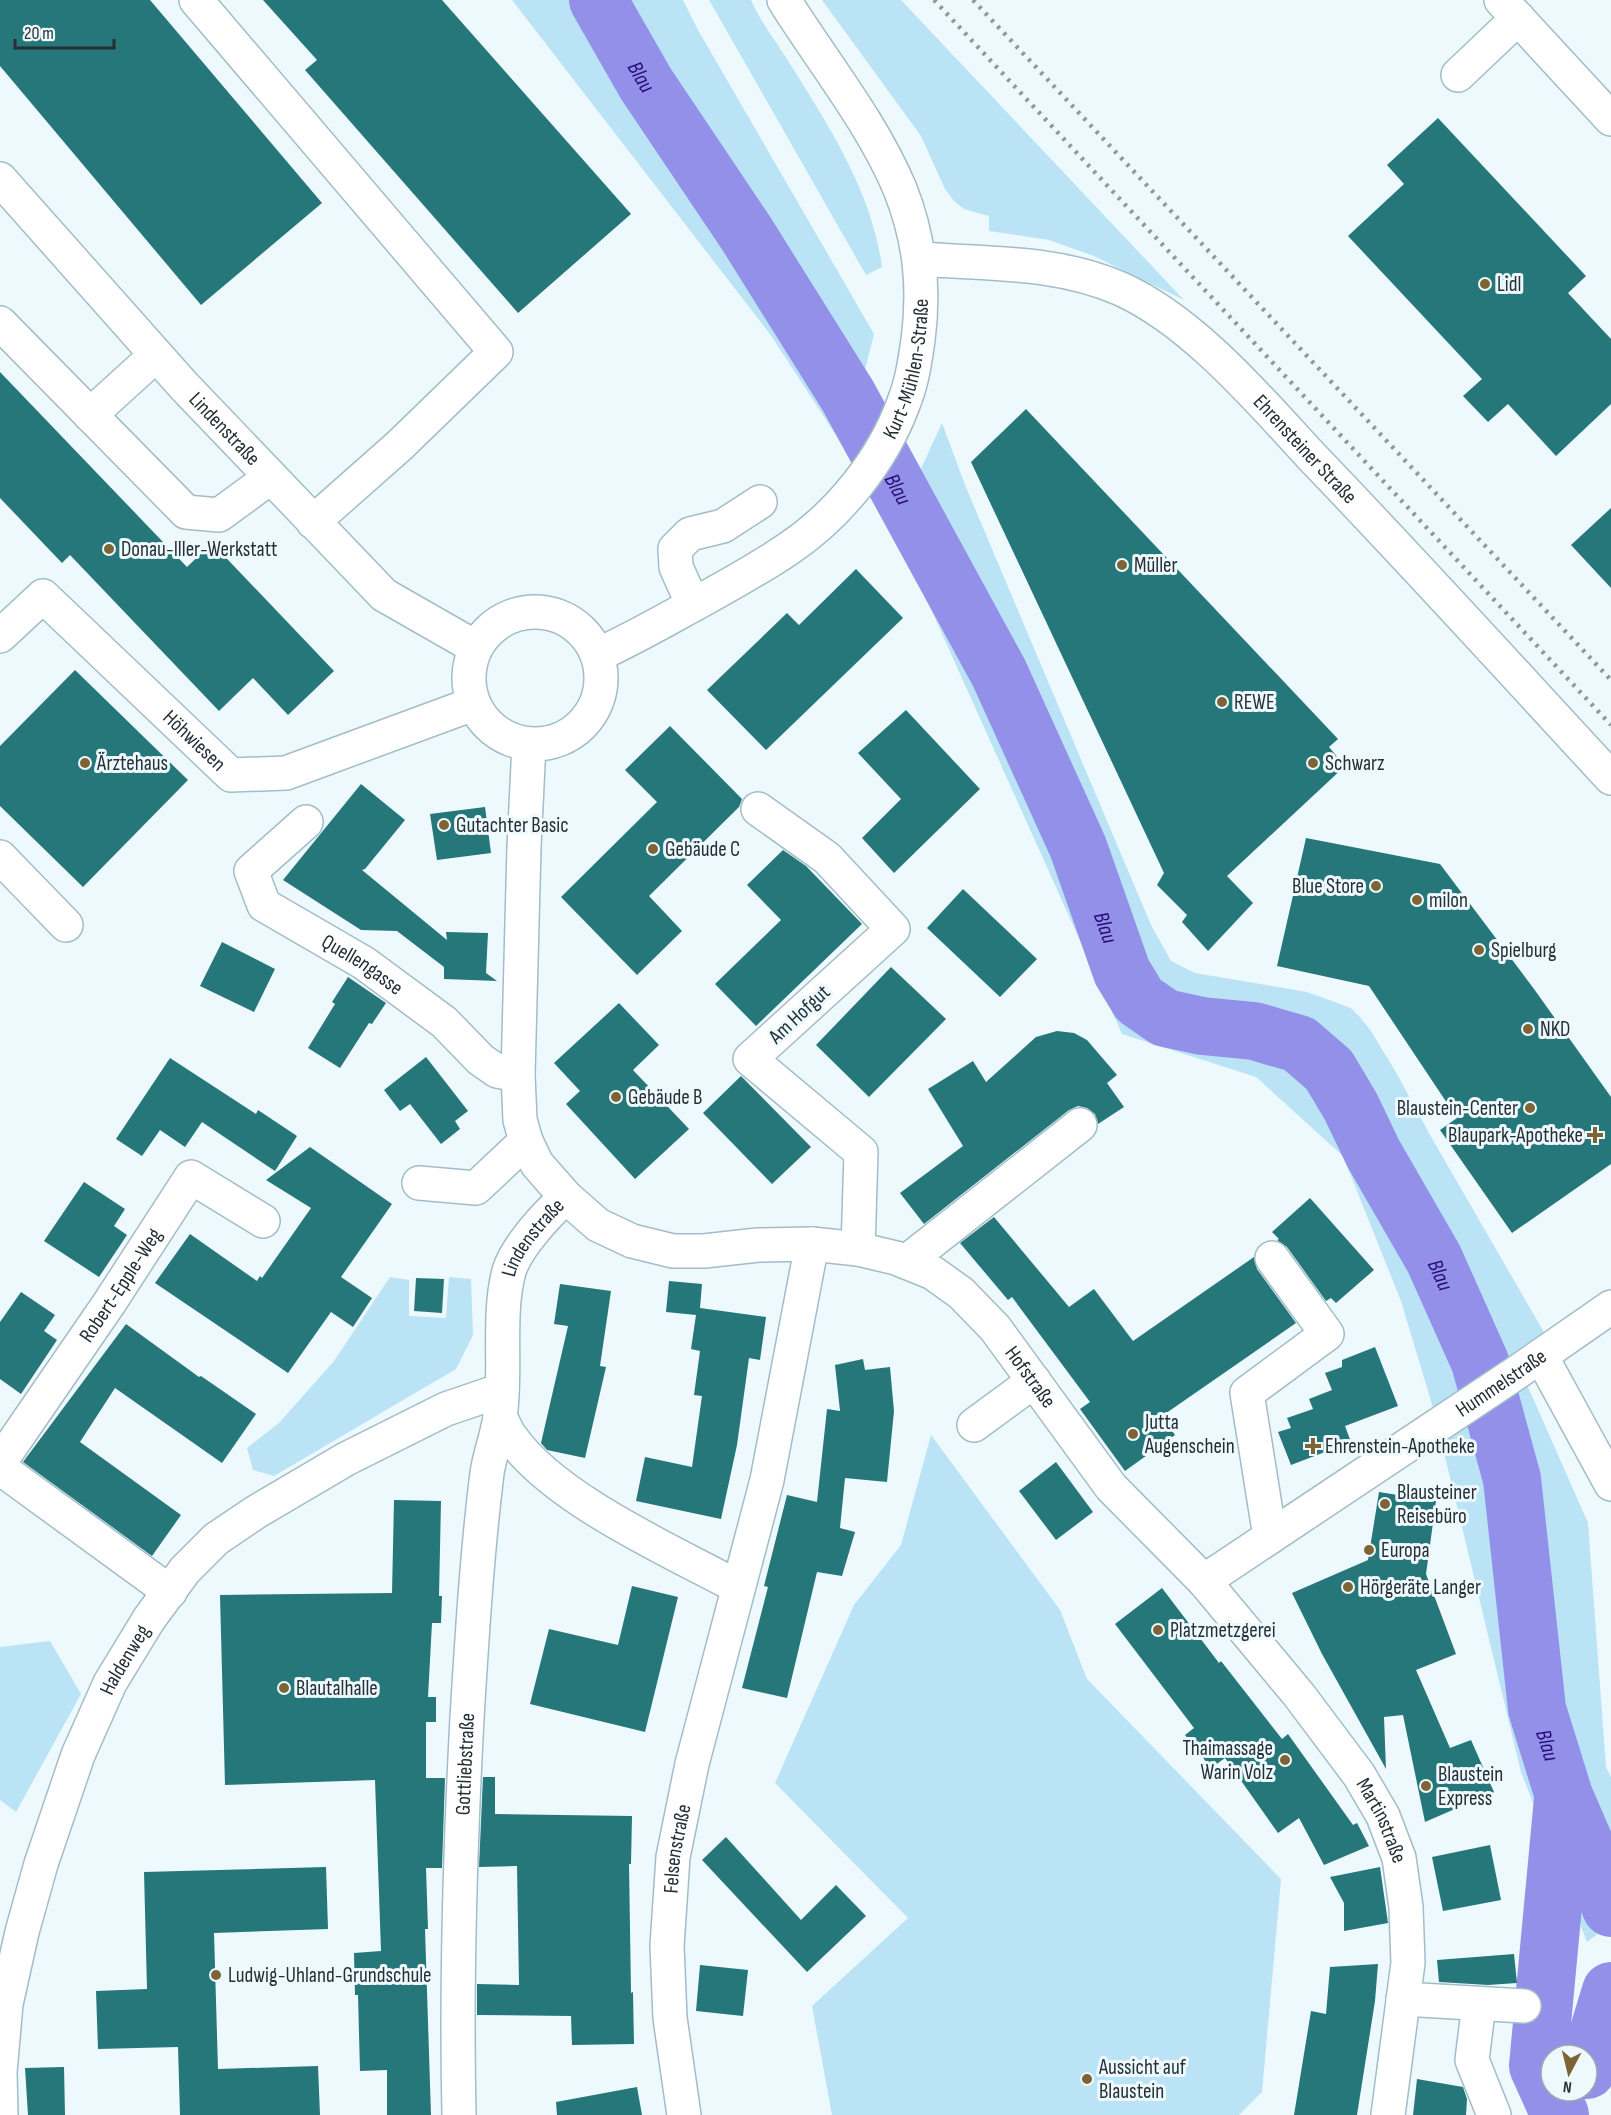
<svg xmlns="http://www.w3.org/2000/svg" width="1611" height="2115" font-family="'Sofia Sans Condensed',sans-serif">
	<style>
		.green { fill: #bae3f5 }
		.lines { fill: none; stroke-linecap: round; stroke-linejoin: round }
		.river { stroke: #9290e9; stroke-width: 58 }
		.building { fill: #257779 }
		.minor-casing { stroke: #a2bdc8; stroke-width: 36 }
		.minor { stroke: #fff; stroke-width: 33 }
		.rail { stroke: #8f999e; stroke-width: 4.5; stroke-dasharray: 3 6; stroke-linecap: butt }
		.poi-dot { fill: #7c6435; stroke: #eef9fe; stroke-width: 2 }
		.labels { text-anchor: middle; stroke-width: 6; stroke-linejoin: round; paint-order: stroke }
		.poi-label { font-size: 21px; fill: #252f34; stroke: #eef9fe; text-anchor: start }
		.street-label { font-size: 21px; fill: #252f34; stroke: #eef9fe }
		.water-label { font-size: 22px; font-style: italic; fill: #290b75; stroke: #eef9fe }
	</style>
	<rect width="100%" height="100%" fill="#eef9fe"/>
	<path class="green" d="M512,0H683L698,30L874,334L845,449L770,334Z
		M709,0H751C760,21 775,40 787,59C827,123 872,191 882,267L866,275Z
		M822,0H901L1184,300L1094,256L1049,240L989,231V216L964,209L954,201L945,189L921,136Z
		M942,423L965,485L1151,925L1171,961L1195,973L1307,992L1351,1008L1359,1016L1371,1031L1397,1074L1430,1135L1545,1334L1514,1355L1588,1523L1606,1767L1611,1777V1924L1587,1942L1521,1772L1434,1411L1401,1301L1343,1156L1256,1077L1122,1034L889,516L918,475Z
		M390,1277L409,1280V1316L446,1318L449,1277L471,1279L473,1335L456,1369L274,1476L253,1470L247,1448L279,1423L334,1361Z
		M931,1435L1060,1610L1087,1679L1281,1879L1262,2092L1239,2115H832L812,2006L908,1918L775,1783L854,1605L901,1545Z
		M50,1641L81,1694L16,1812L0,1800V1647Z"/>
	<g class="lines">
		<g class="river">
			<path id="s1" d="M598,0L646,84L746,233L848,396L999,673L1078,847L1122,972L1139,1000L1165,1018L1202,1026L1254,1031L1299,1044L1329,1070L1351,1107L1373,1153L1434,1259L1480,1362L1512,1479L1537,1709L1564,1796L1599,1877L1611,1908"/>
			<path d="M1587,2070L1611,1991"/>
			<path d="M1560,2115L1538,2066L1563,1799"/>
		</g>
	</g>
	<path class="building" d="M0,0H150L322,203L201,305L0,66Z
		M263,0H442L631,214L518,313L305,70L317,60Z
		M1438,118L1586,276L1568,293L1611,339V404L1556,456L1508,404L1488,422L1463,396L1482,379L1348,236L1404,184L1387,165Z
		M0,372L187,567L212,543L334,671L288,715L253,678L219,711L70,555L62,563L0,498Z
		M1026,409L1338,739L1329,747L1345,766L1227,876L1253,903L1208,951L1182,922L1187,915L1157,885L1164,873L971,462Z
		M1611,508V588L1571,545Z
		M856,569L903,618L766,750L707,690L787,613L799,625Z
		M75,670L188,780L83,887L0,806V746Z
		M906,710L980,789L894,873L862,838L901,799L858,753Z
		M670,726L742,799L739,807L649,896L682,931L637,975L561,897L657,802L625,770Z
		M361,784L405,820L365,869L362,870L447,940L446,932L488,933L486,973L497,981L444,979V967L397,931L361,930L283,880Z
		M485,807L491,853L437,860L430,814Z
		M1306,838L1440,864L1534,989L1611,1097V1164L1512,1233L1440,1130L1457,1118L1369,986L1277,966Z
		M783,850L806,866L862,924L756,1026L715,984L781,920L747,885Z
		M963,889L1037,959L1000,997L927,928Z
		M222,942L275,969L254,1012L200,986Z
		M891,967L946,1019L869,1097L816,1045Z
		M348,977L386,1003L372,1024L369,1023L340,1068L308,1048L335,1004L332,1002Z
		M619,1003L659,1045L633,1070L689,1129L635,1179L566,1104L580,1091L554,1063Z
		M1057,1031L1074,1033L1087,1040L1117,1075L1107,1083L1124,1107L1098,1124L1095,1114L1087,1108L1078,1106L1069,1110L924,1224L900,1193L963,1146L928,1089L973,1061L986,1082L1036,1037Z
		M426,1057L468,1111L455,1121L460,1129L441,1144L410,1104L400,1111L384,1090Z
		M170,1058L256,1114L258,1110L297,1136L275,1171L202,1122L185,1147L160,1130L142,1156L116,1139Z
		M741,1076L811,1147L772,1184L703,1113Z
		M310,1147L392,1204L341,1277L372,1298L353,1327L331,1312L288,1373L155,1283L190,1234L257,1281L260,1276L262,1278L311,1208L266,1180Z
		M84,1182L125,1209L114,1226L127,1235L99,1277L44,1241Z
		M1310,1198L1374,1270L1336,1303L1331,1298L1326,1301L1287,1247L1277,1240L1279,1239L1272,1232Z
		M994,1217L1069,1307L1094,1289L1133,1341L1254,1257L1257,1269L1296,1323L1162,1416L1175,1435L1125,1471L1080,1409L1090,1402L1012,1297L1008,1300L960,1243Z
		M416,1278L444,1279L442,1313L414,1311Z
		M669,1281L702,1284L700,1308L766,1317L760,1360L749,1358L737,1445L721,1519L636,1501L645,1457L692,1467L702,1396L694,1395L700,1351L691,1349L696,1315L666,1312Z
		M560,1284L611,1291L600,1366L606,1367L585,1458L547,1450L541,1443L568,1326L554,1324Z
		M21,1292L55,1315L44,1331L57,1340L21,1394L0,1379V1322Z
		M126,1324L199,1377L201,1376L256,1414L222,1463L115,1388L80,1442L181,1515L152,1556L23,1462Z
		M1375,1347L1398,1406L1345,1426L1351,1442L1291,1465L1278,1432L1291,1428L1287,1418L1313,1409L1309,1399L1332,1390L1325,1373L1342,1367V1360Z
		M863,1359L865,1370L890,1367L894,1411L887,1482L845,1478L840,1528L855,1532L842,1576L817,1572L787,1698L742,1688L768,1587L764,1586L787,1495L817,1502L827,1409L840,1411L835,1365Z
		M1056,1462L1093,1512L1056,1540L1019,1491Z
		M1379,1492L1436,1501L1426,1574L1456,1654L1416,1670L1450,1748L1471,1740L1494,1792L1425,1822L1403,1715L1384,1717L1386,1769L1322,1654L1292,1593L1368,1560Z
		M394,1500L441,1501L439,1596H442L441,1623H432L428,1697H436V1722H426V1778H445L442,1868H426L428,1929H425L431,2115H387V2070L360,2071L358,1995H355L354,1953L381,1951L375,1780L225,1785L220,1595L392,1593Z
		M632,1586L678,1597L645,1732L530,1704L549,1629L618,1645Z
		M1162,1588L1219,1663L1221,1661L1282,1739L1288,1734L1353,1825L1357,1823L1369,1846L1324,1865L1299,1818L1278,1833L1225,1758L1211,1768L1185,1735L1194,1728L1115,1624Z
		M483,1777H495V1814L632,1816L631,1864H629L631,1993L633,1992L634,2044L572,2045L571,2016L477,2015V1984L519,1985L517,1866L479,1867Z
		M726,1837L801,1920L836,1885L866,1916L807,1972L702,1860Z
		M1490,1845L1501,1900L1443,1911L1432,1857Z
		M326,1867L328,1929L214,1933L218,2069L318,2066L320,2115H180L178,2047L98,2049L96,1991L147,1989L144,1872Z
		M1380,1867L1388,1923L1344,1931V1903L1330,1877Z
		M1514,1954L1517,1983L1488,1985L1439,1982L1437,1960Z
		M1378,1964L1375,2001L1357,2115H1294L1311,2011L1326,2014L1330,1967Z
		M700,1965L748,1970L743,2016L696,2011Z
		M64,2067L65,2115H28L25,2068Z
		M1417,2079L1463,2087L1467,2099L1466,2115H1413Z
		M637,2087L642,2115H557L556,2102Z"/>
	<g class="lines">
		<g class="minor-casing">
			<g id="minor">
				<path d="M196,0L496,352L399,446L313,522"/>
				<path d="M1501,0L1611,119"/>
				<path d="M1458,75L1518,18"/>
				<path id="s2" d="M0,179L184,386L384,595L475,647"/>
				<path id="s3" d="M920,259C988,264 1058,261 1121,289C1194,322 1260,401 1314,459C1415,564 1512,671 1611,778"/>
				<path d="M0,323L186,512L219,515L271,477"/>
				<path d="M90,415L156,355"/>
				<path d="M693,605L676,567L675,549L690,534L723,526L760,502"/>
				<circle cx="535" cy="678" r="66"/>
				<path id="s4" d="M0,636L43,596L231,775L286,773L473,704"/>
				<path id="s5" d="M597,655C633,639 667,619 702,600C731,584 760,568 788,549C839,515 883,460 904,402C912,382 915,361 918,340C925,287 920,239 900,189C872,122 822,61 784,0"/>
				<path id="s6" d="M529,744L524,847L518,1075L520,1120L526,1141L537,1164L566,1197L598,1225L632,1241L673,1251H704L758,1245L812,1244L858,1249L896,1258L933,1273L961,1293L995,1328L1111,1487L1204,1581L1299,1695L1359,1775L1383,1816L1399,1858L1406,1907L1408,1963L1388,2115"/>
				<path d="M758,809L827,858L893,929L750,1059L861,1152L858,1249"/>
				<path id="s7" d="M306,822L251,871L264,905L364,963L444,1022L481,1060L497,1071L518,1075"/>
				<path d="M0,857L66,925"/>
				<path d="M419,1183L476,1188L526,1141"/>
				<path d="M906,1262L1080,1125"/>
				<path d="M1541,1356L1611,1484"/>
				<path d="M500,1417C504,1423 506,1431 511,1437C554,1499 671,1551 738,1587"/>
				<path d="M974,1425L1034,1381"/>
				<path id="s8" d="M0,1462L110,1302L191,1177L263,1221"/>
				<path d="M0,1468L170,1592"/>
				<path d="M1270,1537L1247,1393L1327,1334L1272,1258"/>
				<path id="s9" d="M1204,1581L1516,1373L1611,1307"/>
				<path d="M1403,1999L1524,2006"/>
				<path d="M1479,2004L1472,2060L1494,2115"/>
				<path id="s10" d="M1,2115L0,2072L6,2004L22,1932L41,1864L78,1755L110,1683L149,1619L185,1570L216,1539L256,1512L346,1459L446,1409L502,1390"/>
				<path id="s11" d="M459,2115C456,1982 460,1850 467,1718C472,1636 477,1554 487,1473C490,1454 497,1436 500,1417C507,1371 497,1316 509,1271C517,1246 547,1214 566,1197"/>
				<path id="s12" d="M684,2115L670,2018L667,1946L673,1857L692,1764L767,1480L812,1244"/>
			</g>
		</g>
		<use href="#minor" class="minor"/>
		<path class="rail" d="M934,0L1611,725
			M973,0L1611,680"/>
	</g>
	<g class="poi-dot">
		<circle cx="1485" cy="284" r="6"/>
		<circle cx="109" cy="549" r="6"/>
		<circle cx="1122" cy="565" r="6"/>
		<circle cx="1222" cy="702" r="6"/>
		<circle cx="85" cy="763" r="6"/>
		<circle cx="1313" cy="763" r="6"/>
		<circle cx="444" cy="825" r="6"/>
		<circle cx="653" cy="849" r="6"/>
		<circle cx="1376" cy="886" r="6"/>
		<circle cx="1417" cy="900" r="6"/>
		<circle cx="1479" cy="950" r="6"/>
		<circle cx="1528" cy="1029" r="6"/>
		<circle cx="616" cy="1097" r="6"/>
		<circle cx="1530" cy="1108" r="6"/>
		<path d="M1592 1126h6v6h6v6h-6v6h-6v-6h-6v-6h6z"/>
		<circle cx="1133" cy="1434" r="6"/>
		<path d="M1310 1437h6v6h6v6h-6v6h-6v-6h-6v-6h6z"/>
		<circle cx="1385" cy="1504" r="6"/>
		<circle cx="1369" cy="1550" r="6"/>
		<circle cx="1348" cy="1587" r="6"/>
		<circle cx="1158" cy="1630" r="6"/>
		<circle cx="284" cy="1688" r="6"/>
		<circle cx="1285" cy="1760" r="6"/>
		<circle cx="1426" cy="1786" r="6"/>
		<circle cx="216" cy="1975" r="6"/>
		<circle cx="1087" cy="2079" r="6"/>
	</g>
	<g class="labels">
		<g class="poi-label">
			<text x="1497" y="291">Lidl</text>
			<text x="121" y="556">Donau-Iller-Werkstatt</text>
			<text x="1134" y="572">Müller</text>
			<text x="1234" y="709">REWE</text>
			<text x="97" y="770">Ärztehaus</text>
			<text x="1325" y="770">Schwarz</text>
			<text x="456" y="832">Gutachter Basic</text>
			<text x="665" y="856">Gebäude C</text>
			<text x="1364" y="893" text-anchor="end">Blue Store</text>
			<text x="1429" y="907">milon</text>
			<text x="1491" y="957">Spielburg</text>
			<text x="1540" y="1036">NKD</text>
			<text x="628" y="1104">Gebäude B</text>
			<text x="1518" y="1115" text-anchor="end">Blaustein-Center</text>
			<text x="1583" y="1142" text-anchor="end">Blaupark-Apotheke</text>
			<text x="1145" y="1429">Jutta<tspan x="1145" dy="24">Augenschein</tspan></text>
			<text x="1325" y="1453">Ehrenstein-Apotheke</text>
			<text x="1397" y="1499">Blausteiner<tspan x="1397" dy="24">Reisebüro</tspan></text>
			<text x="1381" y="1557">Europa</text>
			<text x="1360" y="1594">Hörgeräte Langer</text>
			<text x="1170" y="1637">Platzmetzgerei</text>
			<text x="296" y="1695">Blautalhalle</text>
			<text x="1273" y="1755" text-anchor="end">Thaimassage<tspan x="1273" dy="24">Warin Volz</tspan></text>
			<text x="1438" y="1781">Blaustein<tspan x="1438" dy="24">Express</tspan></text>
			<text x="228" y="1982">Ludwig-Uhland-Grundschule</text>
			<text x="1099" y="2074">Aussicht auf<tspan x="1099" dy="24">Blaustein</tspan></text>
		</g>
		<g class="street-label">
			<text dy="7" stroke="none"><textPath href="#s5" startOffset="442">Kurt-Mühlen-Straße</textPath></text>
			<text dy="7" stroke="none"><textPath href="#s2" startOffset="336">Lindenstraße</textPath></text>
			<text dy="7" stroke="none"><textPath href="#s3" startOffset="450">Ehrensteiner Straße</textPath></text>
			<text dy="7" stroke="none"><textPath href="#s4" startOffset="268">Höhwiesen</textPath></text>
			<text dy="7" stroke="none"><textPath href="#s7" startOffset="225">Quellengasse</textPath></text>
			<text transform="translate(799 1014) rotate(-43)" y="7">Am Hofgut</text>
			<text dy="7" stroke="none"><textPath href="#s11" startOffset="888">Lindenstraße</textPath></text>
			<text dy="7" stroke="none"><textPath href="#s8" startOffset="214">Robert-Epple-Weg</textPath></text>
			<text dy="7" stroke="none"><textPath href="#s6" startOffset="998">Hofstraße</textPath></text>
			<text dy="7" stroke="none"><textPath href="#s9" startOffset="357">Hummelstraße</textPath></text>
			<text dy="7" stroke="none"><textPath href="#s10" startOffset="477">Haldenweg</textPath></text>
			<text dy="7" stroke="none"><textPath href="#s11" startOffset="351">Gottliebstraße</textPath></text>
			<text dy="7" stroke="none"><textPath href="#s6" startOffset="1566">Martinstraße</textPath></text>
			<text dy="7" stroke="none"><textPath href="#s12" startOffset="268">Felsenstraße</textPath></text>
		</g>
		<g class="water-label">
			<text dy="8" stroke="none"><textPath href="#s1" startOffset="88">Blau</textPath></text>
			<text dy="8" stroke="none"><textPath href="#s1" startOffset="574">Blau</textPath></text>
			<text dy="8" stroke="none"><textPath href="#s1" startOffset="1060">Blau</textPath></text>
			<text dy="8" stroke="none"><textPath href="#s1" startOffset="1582">Blau</textPath></text>
			<text dy="8" stroke="none"><textPath href="#s1" startOffset="2068">Blau</textPath></text>
		</g>
	</g>
	<g transform="translate(1569 2073) rotate(187)"><circle r="28" fill="#eef9fe" stroke="#9ea8ad" stroke-width="1.5"/>
	<path d="M0-4.5L10 22L0 15L-10 22Z" fill="#7c6435"/>
	<text y="-9" font-size="16" font-weight="bold" text-anchor="middle" fill="#252f34">N</text>
	</g>
	<path d="M15 39v9h99v-9" fill="none" stroke="#252f34" stroke-width="3"/>
	<text x="24" y="39" font-size="18" fill="#252f34" stroke="#eef9fe" stroke-width="4.5" paint-order="stroke">20 m</text>
</svg>
